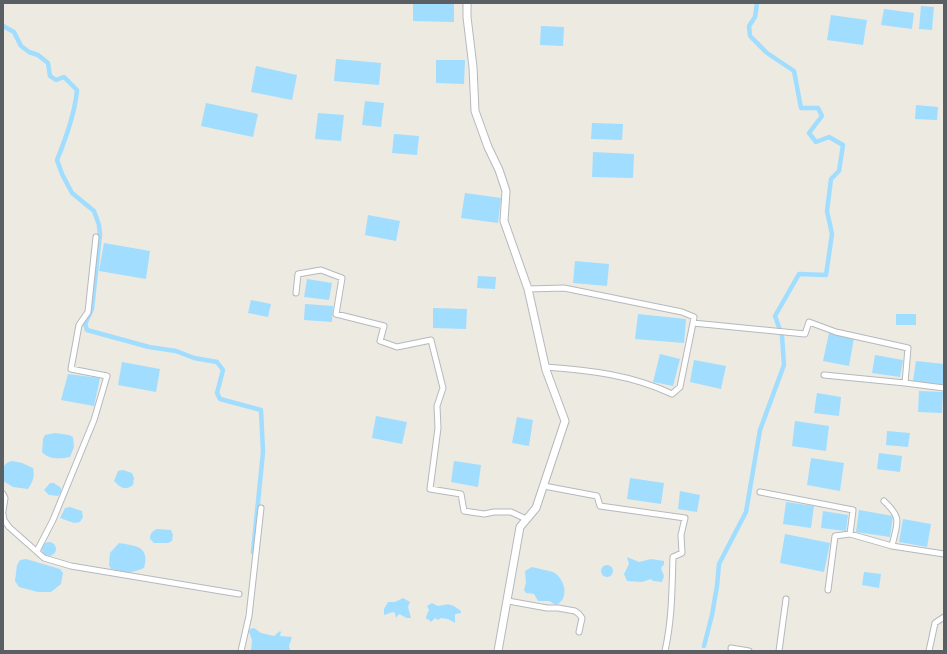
<svg xmlns="http://www.w3.org/2000/svg" width="947" height="654" font-family="Barlow,sans-serif">
	<style>
		.water { fill: #a0ddff }
		.lines { fill: none; stroke-linecap: round; stroke-linejoin: round }
		.canal { stroke: #a0ddff; stroke-width: 4.5 }
		.minor-casing { stroke: #b5b9bd; stroke-width: 7 }
		.tertiary-casing { stroke: #b5b9bd; stroke-width: 9 }
		.minor { stroke: #fff; stroke-width: 5 }
		.tertiary { stroke: #fff; stroke-width: 7 }
	</style>
	<rect width="100%" height="100%" fill="#edeae2"/>
	<path class="water" d="M413,3H454V22L413,21Z
		M921,6L934,7L932,30L919,29Z
		M884,9L914,13L912,29L881,25Z
		M831,15L867,20L863,45L827,40Z
		M541,26L564,27L563,46L540,45Z
		M336,59L381,63L379,85L334,81Z
		M436,60H465L464,84L436,83Z
		M256,66L297,75L292,100L251,92Z
		M365,101L384,103L381,127L362,125Z
		M206,103L258,114L253,137L201,126Z
		M916,105L938,107L937,120L915,119Z
		M318,113L344,115L341,141L315,139Z
		M592,123L623,124L622,140L591,139Z
		M394,134L419,136L417,155L392,153Z
		M593,152L634,154L633,178L592,177Z
		M465,193L501,198L498,223L461,218Z
		M368,215L400,221L396,241L365,235Z
		M104,243L150,251L146,279L99,271Z
		M575,261L609,264L607,286L573,283Z
		M478,276L496,277L495,289L477,288Z
		M307,279L332,283L329,300L304,297Z
		M251,300L271,304L268,317L248,313Z
		M305,304L333,306L332,322L304,320Z
		M433,308L467,309L466,329L433,328Z
		M638,314L686,319L684,343L635,339Z
		M896,314H916V325H896Z
		M829,333L854,338L849,366L823,361Z
		M660,354L680,359L673,386L653,382Z
		M875,355L903,360L900,377L872,373Z
		M694,360L726,366L721,389L690,382Z
		M916,361L944,364V385L913,381Z
		M122,362L160,369L156,392L118,385Z
		M68,374L100,378L94,406L61,400Z
		M919,391L943,392L942,413L918,412Z
		M817,393L841,397L839,416L814,413Z
		M376,416L407,422L402,444L372,438Z
		M517,417L533,420L529,446L512,443Z
		M795,421L829,426L826,451L792,446Z
		M887,431L910,433L908,447L886,445Z
		M55,433L69,435L73,437L74,447L70,457C61,459 49,460 42,452L43,439L45,435Z
		M879,453L902,456L900,472L877,469Z
		M811,458L844,463L840,491L807,485Z
		M12,461L22,463L33,468C35,476 33,482 28,489L13,487L3,481C3,472 1,463 12,461Z
		M454,461L481,465L478,487L451,482Z
		M123,470L132,473L134,478L133,485C125,491 121,488 114,481L118,471Z
		M630,478L664,483L661,504L627,499Z
		M50,483H54L61,488V492L58,496L49,495L44,490Z
		M680,491L700,495L697,512L678,509Z
		M786,502L814,506L811,528L783,524Z
		M70,507L82,511L83,517L80,522L74,523L60,518L65,508Z
		M859,510L893,516L890,537L856,532Z
		M823,511L848,515L846,531L821,528Z
		M903,519L931,524L927,547L899,542Z
		M157,529L171,530L173,535L172,541L168,543H154L150,539C150,534 152,531 157,529Z
		M785,534L830,543L824,572L780,563Z
		M42 549a7 7 0 1 1 14 0a7 7 0 1 1-14 0Z
		M119,543C136,546 150,546 144,568C131,574 125,572 111,569L109,565L110,553Z
		M627,557L639,562L651,559L664,561V564L661,568L664,576L662,582L653,581L651,579L642,582L627,581L624,574L629,564Z
		M26,559L60,569L63,573L61,584L51,592H38L19,587L15,581L17,565L20,560Z
		M601 571a6 6 0 1 1 12 0a6 6 0 1 1-12 0Z
		M532,567C538,569 547,570 553,572C565,578 570,599 556,605L549,601H538L534,594L526,593L524,590L526,583L525,571Z
		M864,572L881,574L879,588L862,585Z
		M403,598L410,602L408,607L411,618H407L399,614L396,618L395,613L393,612L384,615V609L388,602H395Z
		M432,603L438,606C450,603 452,604 461,611V613L455,614V623L448,619L441,618L438,620L435,618L431,622L428,619L427,620L426,617L429,610L427,606Z
		M254,628L261,633L274,636L280,631L281,632L280,636L292,637L289,646L290,651H251L252,640L249,632L250,629Z"/>
	<g class="lines">
		<path class="canal" d="M3,26L14,32L21,46L29,52L38,55L48,63L50,76L56,80L64,77L77,90C75,114 66,138 57,160L62,174L72,193L94,211L99,225L100,235L98,253L92,309L85,324L87,330L149,347L176,351L194,358L217,362L223,370L217,393L220,399L261,410L263,452L253,552
			M704,646L712,615L717,586L719,564L746,512L760,430L784,365L782,336L775,316L799,274L826,275L832,234L827,211L831,179L839,171L843,145L829,137L816,142L809,133L822,116L818,108H801L794,71L767,53L750,36L749,26L755,17L757,3"/>
		<g class="minor-casing">
			<path id="minor" d="M528,289L564,288L682,312L694,317L693,323L805,334L809,322L836,332L908,348L905,383L944,388
				M296,293L298,274L321,270L342,278L336,314L384,326L380,341L397,347L431,340L443,388L437,406L438,428L430,489L461,494L464,511L484,514L494,512H511L526,519
				M545,367C589,370 632,375 672,394L680,387L693,323
				M824,375L905,383
				M544,486L597,496L600,506L685,518L681,535L682,553L673,557C672,589 672,620 665,651
				M760,492L853,510L850,534
				M3,494L5,498L3,511
				M884,501C903,519 897,522 892,546L944,554
				M3,514L4,520L9,527L44,558L71,566L239,594
				M37,551L53,520L94,420L107,376L71,369L79,325L88,312L96,237
				M828,590L835,536L850,534L892,546
				M508,601L547,608H558L575,611L579,614L582,618L579,632
				M731,648L749,651
				M241,651L249,616L261,508
				M779,651L786,599
				M929,651L935,623L944,617"/>
		</g>
		<g class="tertiary-casing">
			<path id="tertiary" d="M467,3V17L473,67L475,111L488,147L499,170L506,191L504,221L528,289L546,370L565,421L536,508L520,527L498,651"/>
		</g>
		<use href="#minor" class="minor"/>
		<use href="#tertiary" class="tertiary"/>
	</g>
	<rect width="947" height="654" fill="none" stroke="#5a5f63" stroke-width="8"/>
</svg>
